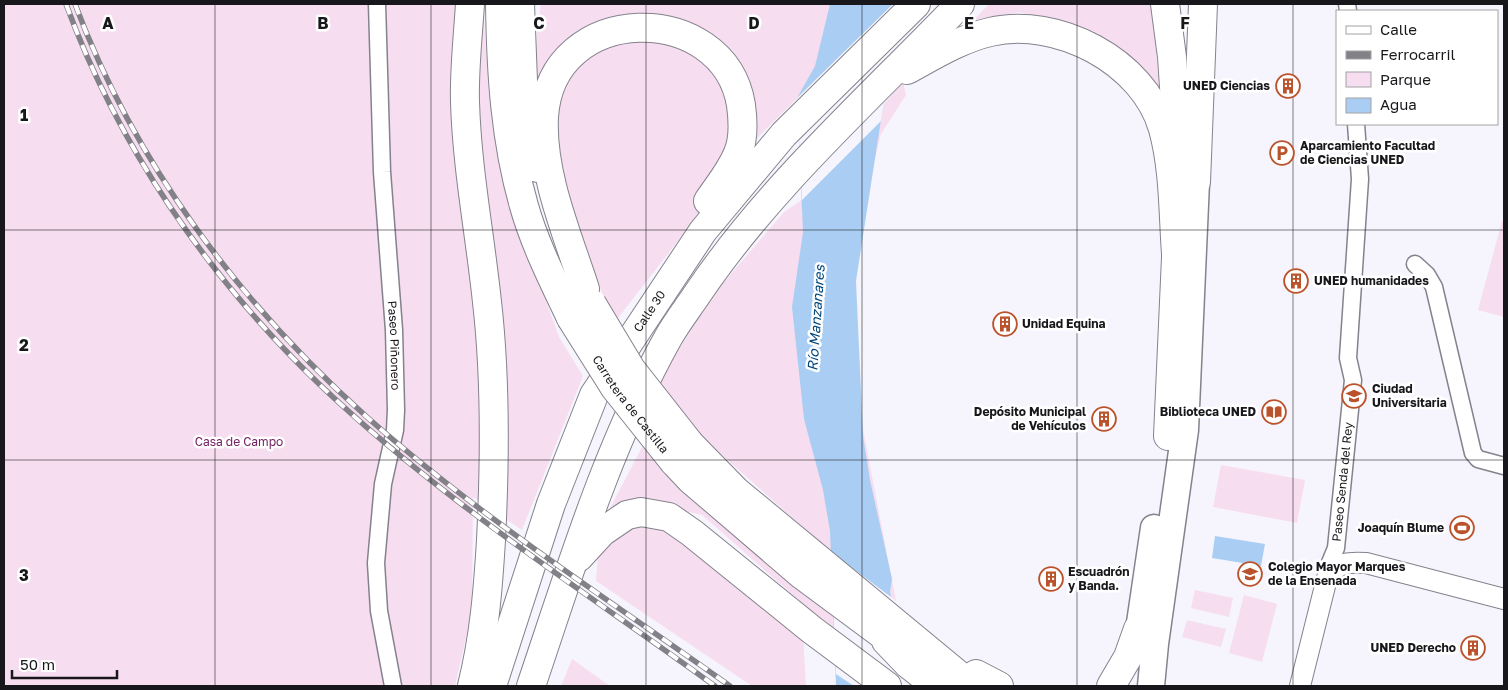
<svg xmlns="http://www.w3.org/2000/svg" width="1508" height="690" font-family="'Golos Text',sans-serif">
	<style>
		.green { fill: #f7ddf0 }
		.water { fill: #aacef3 }
		.pier { fill: #f6f5fd }
		.lines { fill: none; stroke-linecap: round; stroke-linejoin: round }
		.minor-casing { stroke: #84828c; stroke-width: 19 }
		.tertiary-casing { stroke: #84828c; stroke-width: 22 }
		.primary-casing { stroke: #84828c; stroke-width: 29 }
		.trunk-casing { stroke: #84828c; stroke-width: 30 }
		.motorway-casing { stroke: #84828c; stroke-width: 30 }
		.minor { stroke: #fff; stroke-width: 16 }
		.tertiary { stroke: #fff; stroke-width: 20 }
		.primary { stroke: #fff; stroke-width: 26 }
		.trunk { stroke: #fff; stroke-width: 28 }
		.motorway { stroke: #fff; stroke-width: 28 }
		.rail-casing { stroke: #828187; stroke-width: 5.5 }
		.rail { stroke: #fff; stroke-width: 4; stroke-dasharray: 11; stroke-linecap: butt }
		.trunk-bridge-casing { stroke: #84828c; stroke-width: 30; stroke-linecap: butt }
		.trunk-bridge { stroke: #fff; stroke-width: 28 }
		.grid { fill: none; stroke: #18171b; stroke-width: 1; stroke-opacity: 0.55 }
		.labels { text-anchor: middle; stroke-width: 5; stroke-linejoin: round; paint-order: stroke }
		.poi-label { font-size: 12px; font-weight: bold; fill: #18171b; stroke: #fff; text-anchor: start }
		.street-label { font-size: 12px; fill: #18171b; stroke: #fff }
		.park-label { font-size: 12px; fill: #742365; stroke: #fff }
		.water-label { font-size: 14px; font-style: italic; fill: #00477d; stroke: #fff }
		.grid-label { font-size: 16px; text-anchor: middle; font-weight: bold; fill: #18171b; stroke: #fff; stroke-width: 5; stroke-linejoin: round; paint-order: stroke }
	</style>
	<rect width="100%" height="100%" fill="#f6f5fd"/>
	<path class="green" d="M4,4H460L483,7L489,91L517,220L559,337L583,376L522,530L473,497L472,612L455,686H4Z
		M541,4H893L761,134L615,322L573,227L534,84L537,30Z
		M989,4H1152L1160,96L1043,19L1019,12L974,20Z
		M903,82L906,95L881,134L866,195L851,288L861,419L896,601L831,552L689,426L658,384L712,296L784,212L802,200Z
		M1502,221L1504,222V317L1478,310Z
		M643,445L834,613V631L702,515L651,503L608,512Z
		M1221,465L1305,480L1297,523L1213,507Z
		M629,527H658L691,545L803,634L806,686H752L596,581L598,553Z
		M1195,590L1233,598L1229,617L1191,608Z
		M1244,595L1277,604L1262,662L1229,653Z
		M1187,620L1226,629L1221,647L1182,637Z
		M572,659L610,686H561Z"/>
	<path class="water" d="M830,4H899L856,281L863,436L870,480L892,579L890,592L909,686H836L830,531L823,490L804,419L792,307L803,232L797,98L815,66Z
		M1215,536L1265,544L1261,566L1212,558Z"/>
	<path class="pier" d="M893,4H899L881,121L802,200L797,98Z
		M831,552L895,600L911,686H854L836,674Z"/>
	<g class="lines">
		<g class="minor-casing">
			<g id="minor">
				<path id="s1" d="M377,4L382,172L394,330L396,410L395,430L383,484L376,563L379,611L393,686"/>
				<path d="M1347,4L1348,11"/>
				<path d="M1415,264L1427,275L1434,287L1473,453L1478,459L1504,466"/>
				<path id="s2" d="M1327,578L1329,565L1336,548L1353,380L1348,358L1360,179L1356,124"/>
			</g>
		</g>
		<g class="tertiary-casing">
			<path id="tertiary" d="M1300,686L1327,578C1338,562 1348,562 1366,563L1504,599"/>
		</g>
		<g class="primary-casing">
			<path id="primary" d="M1136,650L1154,528
				M1151,686L1155,644L1185,430L1196,182"/>
		</g>
		<g class="trunk-casing">
			<path id="trunk" d="M500,4C501,73 505,140 524,206C535,245 554,282 571,318
				M520,4L523,81L537,168
				M690,444L736,491L972,686
				M674,462L690,479L802,575L903,650
				M886,641L908,664L936,686
				M976,674L999,686
				M1111,686L1128,657L1138,629"/>
		</g>
		<g class="motorway-casing">
			<g id="motorway">
				<path d="M470,4C468,36 464,70 465,102C467,169 480,235 487,302C496,380 495,461 491,540C488,590 484,638 472,686"/>
				<path d="M1165,4L1172,57L1178,147"/>
				<path d="M907,70C933,56 960,39 990,32C1056,16 1144,61 1163,129C1174,169 1173,213 1176,254"/>
				<path d="M1196,182L1203,4"/>
				<path d="M585,289C568,236 541,174 544,117C551,0 724,0 741,105C743,120 744,139 738,153C731,171 718,186 708,201"/>
				<path d="M1168,436L1177,235"/>
				<path d="M579,557L602,532L627,515L641,512L669,517L692,533L812,630L887,686"/>
				<path id="s3" d="M492,686L551,504L594,395L703,231L784,134L916,4"/>
				<path d="M531,686C571,568 607,447 668,338C677,322 688,308 698,293C771,185 870,98 960,4"/>
			</g>
		</g>
		<use href="#minor" class="minor"/>
		<use href="#tertiary" class="tertiary"/>
		<use href="#primary" class="primary"/>
		<use href="#trunk" class="trunk"/>
		<use href="#motorway" class="motorway"/>
		<g class="rail-casing">
			<path id="rail" d="M66,4C118,146 208,277 317,382C438,498 580,588 715,686
				M75,4C135,164 241,305 368,418C481,518 608,599 730,686"/>
		</g>
		<use href="#rail" class="rail"/>
		<g class="trunk-bridge-casing">
			<g id="trunk-bridge">
				<path d="M592,304L631,369L690,444"/>
				<path id="s4" d="M571,318L615,388L674,462"/>
			</g>
		</g>
		<use href="#trunk-bridge" class="trunk-bridge"/>
	</g>
	<path class="grid" d="M215,4V686M431,4V686M646,4V686M862,4V686M1077,4V686M1293,4V686M4,230H1504M4,460H1504"/>
	<defs>
		<g id="building-ring" transform="scale(1.25)"><circle r="9.5" fill="#fff" stroke="#ba532b" stroke-width="1.5"/><path d="M-4-6H4V6H1V3H-1V6H-4ZM-2.5-4.3h1.7v1.8h-1.7ZM.8-4.3h1.7v1.8H.8ZM-2.5-1h1.7V.8h-1.7ZM.8-1h1.7V.8H.8Z" fill="#ba532b"/></g>
		<g id="parking-ring" transform="scale(1.25)"><circle r="9.5" fill="#fff" stroke="#ba532b" stroke-width="1.5"/><path d="M-3.5-5.5H1a3.5 3.5 0 0 1 0 7H-1V5.5H-3.5ZM-1-3.4V-.6H.8a1.4 1.4 0 0 0 0-2.8Z" fill="#ba532b"/></g>
		<g id="university-ring" transform="scale(1.25)"><circle r="9.5" fill="#fff" stroke="#ba532b" stroke-width="1.5"/><path d="M0-5L7-2L0 1L-7-2ZM-4 1L0 2.5L4 1V4Q0 6-4 4Z" fill="#ba532b"/></g>
		<g id="library-ring" transform="scale(1.25)"><circle r="9.5" fill="#fff" stroke="#ba532b" stroke-width="1.5"/><path d="M-6-4Q-3-5.5-.7-3.5V5Q-3 3-6 4ZM6-4Q3-5.5 .7-3.5V5Q3 3 6 4Z" fill="#ba532b"/></g>
		<g id="stadium-ring" transform="scale(1.25)"><circle r="9.5" fill="#fff" stroke="#ba532b" stroke-width="1.5"/><path d="M0-5a6.5 5 0 1 0 0 10a6.5 5 0 1 0 0-10ZM-3.5-1.8h7v3.6h-7Z" fill="#ba532b"/></g>
		<g id="school-ring" transform="scale(1.25)"><circle r="9.5" fill="#fff" stroke="#ba532b" stroke-width="1.5"/><path d="M0-5L7-2L0 1L-7-2ZM-4 1L0 2.5L4 1V4Q0 6-4 4Z" fill="#ba532b"/></g>
	</defs>
	<g fill-rule="evenodd">
		<use href="#building-ring" x="1288" y="86"/>
		<use href="#parking-ring" x="1282" y="153"/>
		<use href="#building-ring" x="1296" y="281"/>
		<use href="#building-ring" x="1005" y="324"/>
		<use href="#university-ring" x="1354" y="396"/>
		<use href="#library-ring" x="1274" y="412"/>
		<use href="#building-ring" x="1104" y="419"/>
		<use href="#stadium-ring" x="1462" y="528"/>
		<use href="#school-ring" x="1250" y="574"/>
		<use href="#building-ring" x="1051" y="579"/>
		<use href="#building-ring" x="1473" y="648"/>
	</g>
	<g class="labels">
		<g class="poi-label">
			<text x="1270" y="90" text-anchor="end">UNED Ciencias</text>
			<text x="1300" y="150">Aparcamiento Facultad<tspan x="1300" dy="14">de Ciencias UNED</tspan></text>
			<text x="1314" y="285">UNED humanidades</text>
			<text x="1022" y="328">Unidad Equina</text>
			<text x="1372" y="393">Ciudad<tspan x="1372" dy="14">Universitaria</tspan></text>
			<text x="1086" y="416" text-anchor="end">Depósito Municipal<tspan x="1086" dy="14">de Vehículos</tspan></text>
			<text x="1256" y="416" text-anchor="end">Biblioteca UNED</text>
			<text x="1444" y="532" text-anchor="end">Joaquín Blume</text>
			<text x="1268" y="571">Colegio Mayor Marques<tspan x="1268" dy="14">de la Ensenada</tspan></text>
			<text x="1068" y="576">Escuadrón<tspan x="1068" dy="14">y Banda.</tspan></text>
			<text x="1456" y="652" text-anchor="end">UNED Derecho</text>
		</g>
		<g class="street-label">
			<text dy="4" stroke="none"><textPath href="#s3" startOffset="409">Calle 30</textPath></text>
			<text dy="4" stroke="none"><textPath href="#s1" startOffset="342">Paseo Piñonero</textPath></text>
			<text dy="4" stroke="none"><textPath href="#s4" startOffset="105">Carretera de Castilla</textPath></text>
			<text dy="4" stroke="none"><textPath href="#s2" startOffset="98">Paseo Senda del Rey</textPath></text>
		</g>
		<g class="park-label">
			<text x="239" y="446">Casa de Campo</text>
		</g>
		<g class="water-label">
			<text transform="translate(816 318) rotate(-86)" y="5">Río Manzanares</text>
		</g>
	</g>
	<g class="grid-label">
		<text x="108" y="29">A</text>
		<text x="323" y="29">B</text>
		<text x="539" y="29">C</text>
		<text x="754" y="29">D</text>
		<text x="969" y="29">E</text>
		<text x="1185" y="29">F</text>
		<text x="24" y="121">1</text>
		<text x="24" y="351">2</text>
		<text x="24" y="581">3</text>
	</g>
	<rect width="1508" height="690" fill="none" stroke="#18171b" stroke-width="10"/>
	<rect x="1336" y="10" width="162" height="115" fill="#ffffff" stroke="#a3a2a4"/>
	<rect x="1346" y="26" width="25" height="8" fill="#ffffff" stroke="#a3a2a4"/>
	<text x="1380" y="35" font-size="15" fill="#18171b">Calle</text>
	<rect x="1346" y="51" width="25" height="8" fill="#828187" stroke="#a3a2a4"/>
	<text x="1380" y="60" font-size="15" fill="#18171b">Ferrocarril</text>
	<rect x="1346" y="72" width="25" height="15" fill="#f7ddf0" stroke="#a3a2a4"/>
	<text x="1380" y="85" font-size="15" fill="#18171b">Parque</text>
	<rect x="1346" y="98" width="25" height="15" fill="#aacef3" stroke="#a3a2a4"/>
	<text x="1380" y="110" font-size="15" fill="#18171b">Agua</text>
	<path d="M12 670v8h105v-8" fill="none" stroke="#18171b" stroke-width="2.5"/>
	<text x="20" y="670" font-size="15" fill="#18171b" stroke="#ffffff" stroke-width="4" paint-order="stroke">50 m</text>
</svg>
